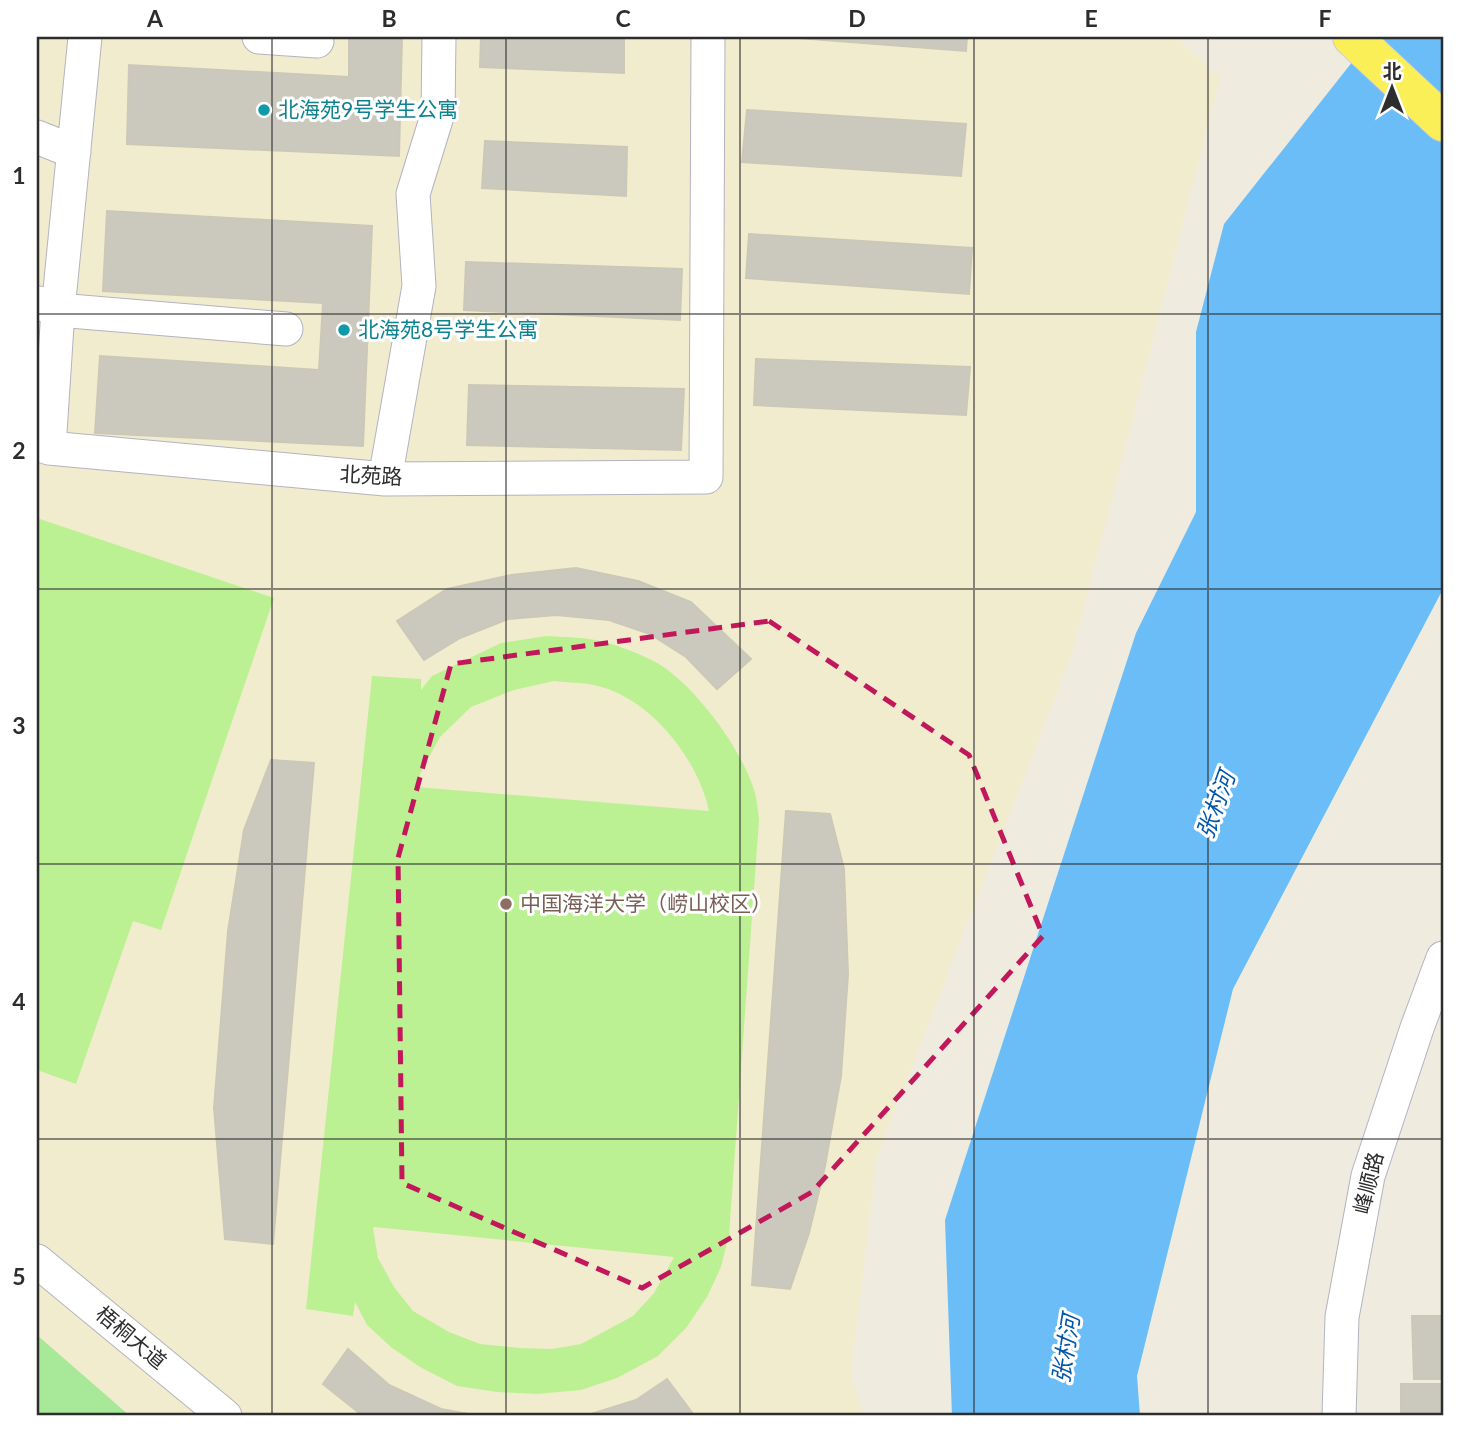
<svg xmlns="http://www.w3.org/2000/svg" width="1480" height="1453" font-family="Lato,'Noto Sans SC',sans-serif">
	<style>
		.education { fill: #f2ecce }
		.green { fill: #a7e998 }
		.pitch { fill: #bbf193; fill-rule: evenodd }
		.water { fill: #6bbdf8 }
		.building { fill: #cbc9bd; stroke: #cbc8b8; stroke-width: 2 }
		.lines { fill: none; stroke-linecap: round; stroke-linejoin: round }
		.minor-casing { stroke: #b3b3c1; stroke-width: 35 }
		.major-casing { stroke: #cdcdcd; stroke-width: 40 }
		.minor { stroke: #fff; stroke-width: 33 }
		.major { stroke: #fbef58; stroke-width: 38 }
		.marked { fill: none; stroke: #c2185b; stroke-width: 5; stroke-dasharray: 14 9; stroke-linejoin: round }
		.grid { fill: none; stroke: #2d2d2d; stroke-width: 2; stroke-opacity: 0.55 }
		.culture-dot { fill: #0f9aa8; stroke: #fff; stroke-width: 2.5 }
		.education-dot { fill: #8d6e63; stroke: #fff; stroke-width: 2.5 }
		.labels { text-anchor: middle; stroke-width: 6; stroke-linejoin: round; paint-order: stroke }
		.culture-label { font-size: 21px; fill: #0d838f; stroke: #fff; text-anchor: start }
		.street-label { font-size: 21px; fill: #2d2d2d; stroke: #fff }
		.education-label { font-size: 21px; fill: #785e54; stroke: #fff; text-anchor: start }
		.water-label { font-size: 23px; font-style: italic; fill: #0357ab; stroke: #fff }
		.neatline { fill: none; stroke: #2d2d2d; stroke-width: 2.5 }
		.grid-label { font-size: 23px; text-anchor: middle; font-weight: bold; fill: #2d2d2d }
	</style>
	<rect width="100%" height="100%" fill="#efebdf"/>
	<path class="education" d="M37,37H1176L1220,78L1073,651L877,1156L851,1371L863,1416H37Z"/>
	<path class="green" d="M37,1335L130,1416H37Z"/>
	<path class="pitch" d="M37,518L274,598L161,930L133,921L76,1084L37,1070Z
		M546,636C562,637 579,637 595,640C613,643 650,657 665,668C700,693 743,751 755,793C757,801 758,811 759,820L729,1235L721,1267L707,1297L686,1328L658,1356L617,1378L581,1390L537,1394L497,1392L457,1386L420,1367L392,1348L367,1325L355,1302L353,1316L306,1309L372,676L421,679V690L432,676L501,643ZM554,681C568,683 584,682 598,686C651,699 698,759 709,811L417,787L420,774L440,737L471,707L514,690ZM373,1228L374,1227L674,1257L654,1293L633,1316L581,1344L552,1349L519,1348L480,1344L449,1332L413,1311L394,1287L378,1258Z"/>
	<path class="water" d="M1372,37H1443V589L1233,989L1137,1376L1140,1416H952L945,1220L1136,633L1196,512V332L1224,224Z"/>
	<path class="building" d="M349,37H402L399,156L127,144L129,65L349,77Z
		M481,37H624V73L480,67Z
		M785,37H967L966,51Z
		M747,110L966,124L961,176L742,162Z
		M485,141L627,147L626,196L482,188Z
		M107,211L372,226L363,446L95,433L100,356L319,370L323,303L103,291Z
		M749,234L972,248L969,294L746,278Z
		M466,262L682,269L680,320L464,310Z
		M756,359L970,367L966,415L754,405Z
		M469,385L684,389L681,450L467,445Z
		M576,568L638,581L691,602L751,659L717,689L686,657L650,634L609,620L556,615L508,619L460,638L424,660L397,621L447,589L511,575Z
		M271,760L314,763L273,1244L225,1239L214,1108L228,931L244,830Z
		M786,811L830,814L844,869L848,974L841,1076L825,1166L809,1233L790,1289L752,1285Z
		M1412,1316H1443V1379H1414Z
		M348,1349L389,1385L441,1409L479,1416H363L323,1384Z
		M667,1379L693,1414L689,1416H576L588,1415L636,1400Z
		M1401,1384H1443V1416H1401Z"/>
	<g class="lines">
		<g class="minor-casing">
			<path id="minor" d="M259,37L317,41
				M37,137L74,152
				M39,303L58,310L286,329
				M37,444L49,448L385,479L706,477L708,37
				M49,448L58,310L85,37
				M385,479L419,286L413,194L438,113L439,37
				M37,1261L225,1416
				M1339,1416L1342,1317L1368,1176L1417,1028L1443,958"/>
		</g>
		<g class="major-casing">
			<path id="major" d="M1352,37L1443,122"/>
		</g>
		<use href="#minor" class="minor"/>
		<use href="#major" class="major"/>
	</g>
	<path class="marked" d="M769,621L969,755L1043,936L812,1192L642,1288L402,1183L398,858L451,664Z"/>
	<path class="grid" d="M272,37V1416M506,37V1416M740,37V1416M974,37V1416M1208,37V1416M37,314H1443M37,589H1443M37,864H1443M37,1139H1443"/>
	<g class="culture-dot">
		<circle cx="264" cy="110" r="7"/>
		<circle cx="344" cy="330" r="7"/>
	</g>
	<circle class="education-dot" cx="506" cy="904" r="7"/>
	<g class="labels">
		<g class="culture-label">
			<text x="278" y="117">北海苑9号学生公寓</text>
			<text x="358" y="337">北海苑8号学生公寓</text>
		</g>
		<g class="street-label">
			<text transform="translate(371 476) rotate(3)" y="7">北苑路</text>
			<text transform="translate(1369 1183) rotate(-76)" y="7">峰顺路</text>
			<text transform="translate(131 1338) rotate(40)" y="7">梧桐大道</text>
		</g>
		<g class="education-label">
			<text x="520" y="911">中国海洋大学（崂山校区）</text>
		</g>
		<g class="water-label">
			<text transform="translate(1216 805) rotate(-70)" y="8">张村河</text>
			<text transform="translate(1066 1349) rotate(-81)" y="8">张村河</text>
		</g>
	</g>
	<rect width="1480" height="1453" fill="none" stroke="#ffffff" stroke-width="77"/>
	<g transform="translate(1392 88)" stroke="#ffffff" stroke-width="5" paint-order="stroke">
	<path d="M0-5L12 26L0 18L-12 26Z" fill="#2d2d2d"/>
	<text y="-10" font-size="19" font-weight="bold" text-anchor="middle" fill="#2d2d2d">北</text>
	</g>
	<rect x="38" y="38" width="1404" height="1376" class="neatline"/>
	<g class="grid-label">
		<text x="155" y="27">A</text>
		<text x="389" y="27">B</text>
		<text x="623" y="27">C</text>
		<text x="857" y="27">D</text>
		<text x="1091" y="27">E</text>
		<text x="1325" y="27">F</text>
		<text x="19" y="184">1</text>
		<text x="19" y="459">2</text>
		<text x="19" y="734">3</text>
		<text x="19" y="1010">4</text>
		<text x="19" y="1285">5</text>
	</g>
</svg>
